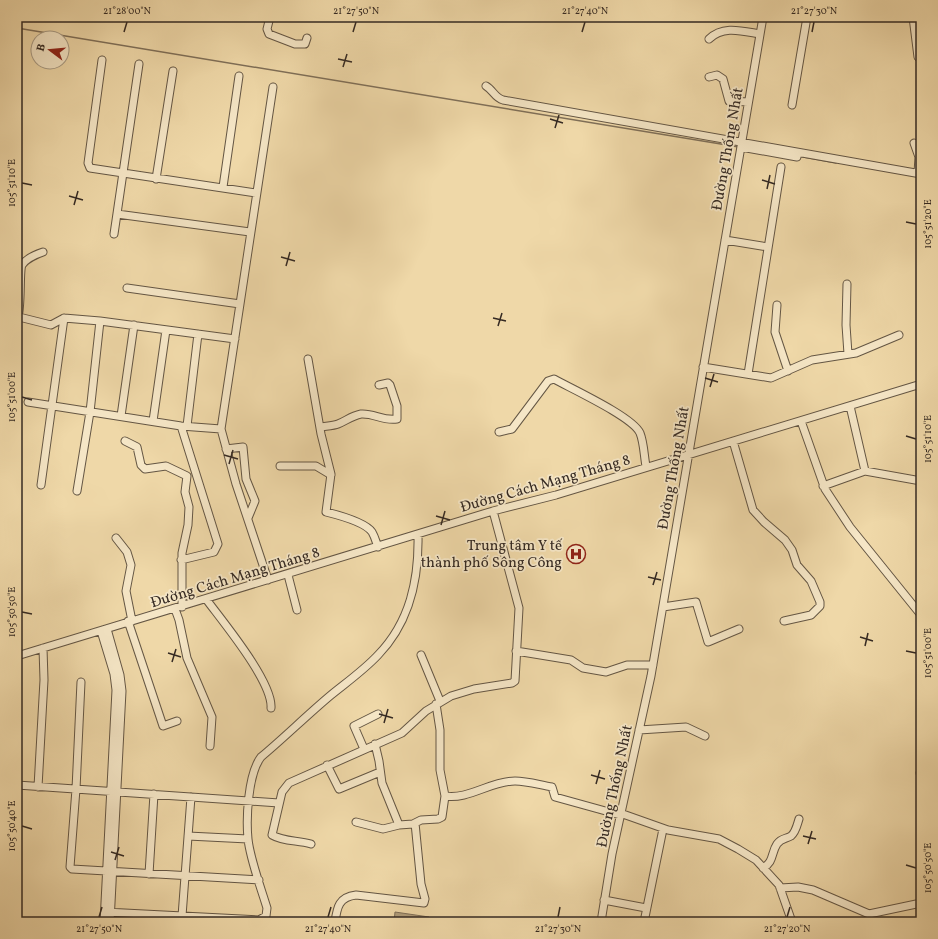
<svg xmlns="http://www.w3.org/2000/svg" width="938" height="939" font-family="Vollkorn,serif">
	<style>
		.water { fill: #b09d7b; stroke: #7f6f58 }
		.lines { fill: none; stroke-linecap: round; stroke-linejoin: round }
		.stream { stroke: #7f6f58; stroke-width: 1.5 }
		.minor-casing { stroke: #645644; stroke-width: 9 }
		.minor { stroke: #f5e6c6; stroke-width: 7 }
		.ticks { fill: none; stroke: #352a23; stroke-width: 1.5 }
		.labels { text-anchor: middle; stroke-width: 3.5; stroke-linejoin: round; paint-order: stroke }
		.street-label { font-size: 15px; fill: #352a23; stroke: #f5e6c6 }
		.poi-label { font-size: 15px; fill: #352a23; stroke: #f5e6c6; text-anchor: end }
		.neatline { fill: none; stroke: #352a23; stroke-width: 1.5 }
		.ticks-label { font-size: 10px; text-anchor: middle; fill: #352a23 }
	</style>
	<rect width="100%" height="100%" fill="#efd8a8"/>
	<filter id="stains"><feTurbulence type="fractalNoise" baseFrequency=".005" numOctaves="4"/><feColorMatrix values="0 0 0 0 .2 0 0 0 0 .09 0 0 0 0 .02 0 0 0 .5 -.17"/></filter>
	<radialGradient id="worn" r=".72"><stop offset=".6" stop-color="#630" stop-opacity="0"/><stop offset="1" stop-color="#630" stop-opacity=".3"/></radialGradient>
	<path class="water" d="M395,912L429,917L428,922H394Z"/>
	<g class="lines">
		<path class="stream" d="M17,28L739,147
			M798,156L836,163"/>
		<g class="minor-casing">
			<path id="minor" d="M270,17L267,29L269,34L295,44H305L307,38
				M913,17L918,57
				M709,39C723,25 742,31 760,34
				M102,60L88,163L90,168L256,193
				M709,77L717,75L723,79L729,101L748,102
				M486,86C493,90 495,98 503,100L921,174
				M792,105L807,17
				M914,143L919,157L918,173
				M741,147L797,157
				M156,179L173,71
				M223,187L239,76
				M117,214L250,232
				M114,234L139,64
				M725,240L768,247
				M847,284L846,325L848,354
				M127,288L240,304
				M777,305L775,332L788,371
				M19,317L51,325L64,318L100,321L235,339
				M17,322C22,308 19,271 22,265C26,259 37,254 43,252
				M308,359L321,434L331,474L326,512C338,515 365,522 372,532C375,537 376,542 378,547
				M703,367L771,378L812,360L856,353L899,335
				M748,374L781,167
				M28,402L181,426L221,429
				M850,406L865,471
				M121,416L134,325
				M153,421L166,330
				M801,421L825,489L850,527L921,615
				M181,426L218,544L214,552L181,560
				M187,426L198,334
				M320,427C326,426 333,426 338,424C346,421 351,416 361,414C374,413 382,421 397,419V406L390,385L388,383L379,385
				M499,432L512,429L548,381L554,379C572,389 633,417 640,433C644,443 644,456 646,466
				M125,441L137,447L141,465L145,469L166,466L187,476L185,492L189,507L188,525L182,553V607
				M733,441L753,510L764,522L785,540L792,550L797,565L811,581L820,602V606L811,615L784,621
				M226,449L243,447L246,479L255,501L248,518
				M280,466H316L331,475
				M41,485L64,318
				M823,486L865,471L921,481
				M77,491L90,412L100,321
				M116,538L127,552L131,565L126,591L132,621
				M288,575L297,610
				M268,580L236,484L221,429L273,87
				M206,599C223,622 273,682 271,708
				M663,607L696,602L708,642L739,629
				M175,609L179,620L187,658L212,717L210,746
				M128,621L163,726L177,721
				M107,629L120,675L122,691L110,922
				M101,631L114,674L116,690L104,922
				M516,651L571,660L583,668L606,672L627,665H653
				M421,655L440,701
				M17,656L493,511L556,495L921,384
				M81,682L76,789L70,867L72,869L259,880
				M639,730L686,727L705,736
				M375,744L379,761L382,783L399,825
				M364,749L354,726L378,714
				M327,765L339,789L380,772
				M920,773L921,774
				M17,785L279,803
				M38,787L44,680L43,648
				M445,796C468,800 491,781 515,781C527,781 540,785 552,787L555,797L620,815
				M620,813L668,830L719,839L738,849L756,860L779,885L792,922
				M356,822L383,829L399,825L413,824L421,820L438,819L442,817L445,796L440,770V730L436,704
				M188,836L248,839
				M311,844C298,840 284,842 272,835L282,792L289,783L402,733L426,711L451,696L474,689L512,683L515,681L519,608L493,511
				M763,868C774,862 771,853 777,844C781,838 786,839 791,836C796,832 797,825 799,819
				M149,874L154,794
				M780,888L798,887L813,890L869,914L921,903
				M604,900L646,908
				M105,912L259,920L266,916L267,908C261,888 250,859 248,839C246,818 248,774 261,757C285,737 307,715 331,695C347,682 364,670 378,655C410,622 419,580 418,535
				M182,916L191,797
				M335,922C337,907 339,897 356,895L424,903L425,899L421,884L415,823
				M601,922L612,854L651,676L763,17
				M644,922L663,829"/>
		</g>
		<use href="#minor" class="minor"/>
	</g>
	<path class="ticks" d="M124,32L127,22M353,32L356,22M582,32L585,22M812,32L814,22M338,59L352,62M343,67L347,54M550,119L563,123M555,128L559,115M762,180L775,184M22,183L32,185M767,189L770,175M69,196L83,200M74,205L78,191M906,222L916,224M281,257L295,261M286,266L290,252M493,318L506,321M498,326L502,313M705,378L718,382M710,387L714,374M22,397L32,400M906,436L916,439M224,455L238,459M229,464L233,450M436,516L450,520M441,525L445,511M648,577L661,580M653,585L657,572M22,612L32,614M860,637L873,641M865,646L868,633M906,651L916,653M168,653L181,657M172,662L176,649M379,714L393,718M384,723L388,709M591,775L605,779M596,784L600,770M22,826L32,829M803,836L816,839M808,844L812,831M111,852L124,856M115,860L119,847M906,865L916,868M99,917L102,907M328,917L331,907M558,917L560,907M787,917L790,907"/>
	<defs>
		<g id="hospital-ring" transform="scale(1)"><circle r="9.5" fill="#f5e6c6" stroke="#8f2418" stroke-width="1.5"/><path d="M-5-5h3v3.5h4V-5h3V5h-3V1.5h-4V5h-3Z" fill="#8f2418"/></g>
	</defs>
	<g fill-rule="evenodd">
		<use href="#hospital-ring" x="576" y="554"/>
	</g>
	<g class="labels">
		<g class="street-label">
			<text transform="translate(727 149) rotate(-80)" y="5">Đường Thống Nhất</text>
			<text transform="translate(673 468) rotate(-80)" y="5">Đường Thống Nhất</text>
			<text transform="translate(545 483) rotate(-16)" y="5">Đường Cách Mạng Tháng 8</text>
			<text transform="translate(235 577) rotate(-17)" y="5">Đường Cách Mạng Tháng 8</text>
			<text transform="translate(614 786) rotate(-78)" y="5">Đường Thống Nhất</text>
		</g>
		<g class="poi-label">
			<text x="562" y="550">Trung tâm Y tế<tspan x="562" dy="17">thành phố Sông Công</tspan></text>
		</g>
	</g>
	<rect width="938" height="939" fill="none" stroke="#efd8a8" stroke-width="44"/>
	<g transform="translate(50 50) rotate(286)"><circle r="19" fill="#f5e6c6" stroke="#a89b85"/>
	<path d="M0-3L7 15L0 10L-7 15Z" fill="#8f2418"/>
	<text y="-6" font-size="11" font-weight="bold" text-anchor="middle" fill="#352a23">B</text>
	</g>
	<rect x="22" y="22" width="894" height="895" class="neatline"/>
	<g class="ticks-label">
		<text x="127" y="14">21°28'00"N</text>
		<text x="356" y="14">21°27'50"N</text>
		<text x="585" y="14">21°27'40"N</text>
		<text x="814" y="14">21°27'30"N</text>
		<text transform="translate(11 183) rotate(-90)" y="4">105°51'10"E</text>
		<text transform="translate(927 224) rotate(-90)" y="4">105°51'20"E</text>
		<text transform="translate(11 397) rotate(-90)" y="4">105°51'00"E</text>
		<text transform="translate(927 439) rotate(-90)" y="4">105°51'10"E</text>
		<text transform="translate(11 612) rotate(-90)" y="4">105°50'50"E</text>
		<text transform="translate(927 653) rotate(-90)" y="4">105°51'00"E</text>
		<text transform="translate(11 826) rotate(-90)" y="4">105°50'40"E</text>
		<text transform="translate(927 868) rotate(-90)" y="4">105°50'50"E</text>
		<text x="99" y="932">21°27'50"N</text>
		<text x="328" y="932">21°27'40"N</text>
		<text x="558" y="932">21°27'30"N</text>
		<text x="787" y="932">21°27'20"N</text>
	</g>
	<rect width="100%" height="100%" filter="url(#stains)"/>
	<rect width="100%" height="100%" fill="url(#worn)"/>
</svg>
